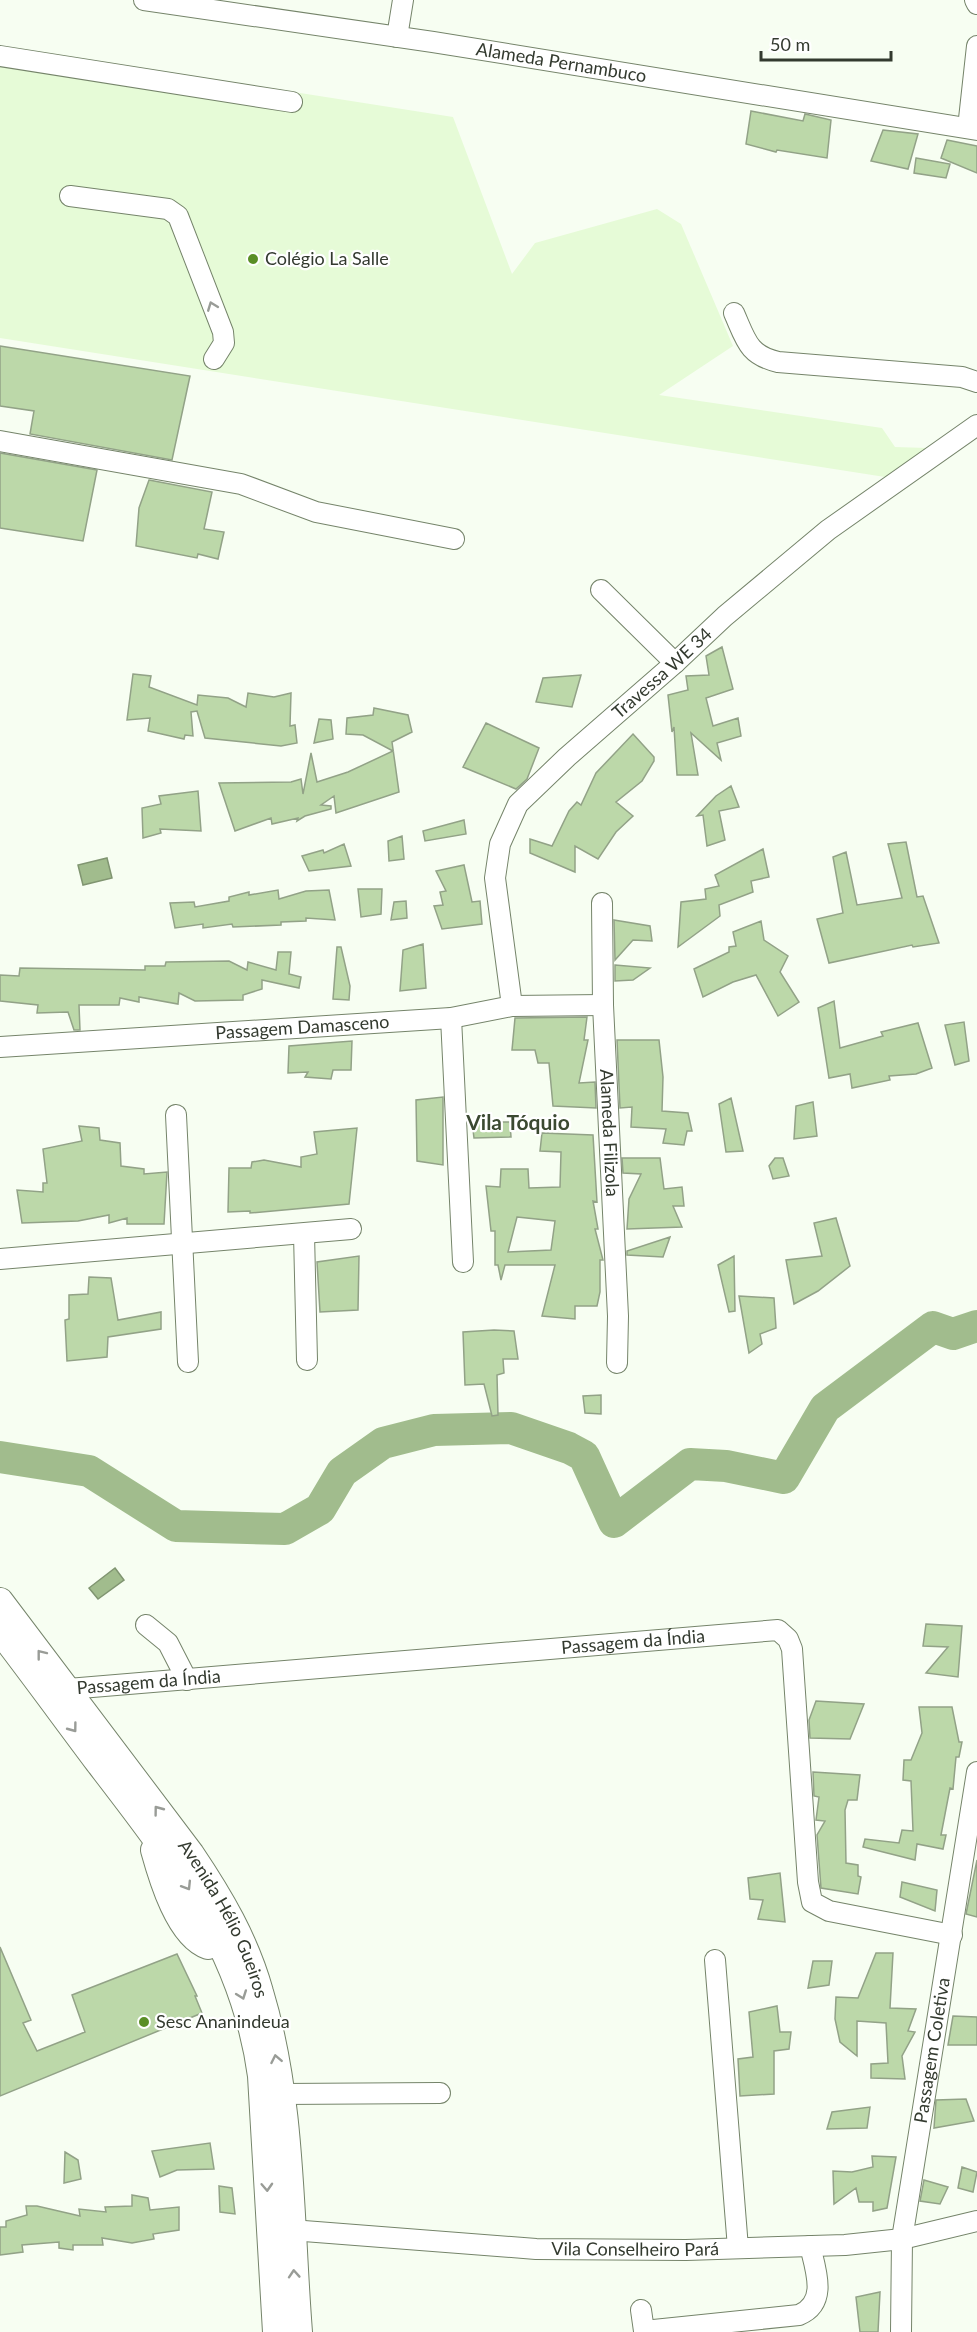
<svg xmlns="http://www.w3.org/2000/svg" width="977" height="2332" font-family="Lato,sans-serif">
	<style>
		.built { fill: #e6fbd7 }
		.water { fill: #a1bc8d; stroke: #809571; stroke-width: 1.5 }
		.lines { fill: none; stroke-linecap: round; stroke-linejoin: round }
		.river { stroke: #a1bc8d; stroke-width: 32 }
		.building { fill: #bcd8a9; stroke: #92a287; stroke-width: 1.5; fill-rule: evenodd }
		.minor-casing { stroke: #75846a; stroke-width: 22 }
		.major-casing { stroke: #75846a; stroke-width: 28 }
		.minor { stroke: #fff; stroke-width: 20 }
		.major { stroke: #fff; stroke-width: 26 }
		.oneway { stroke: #999c97 }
		.poi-dot { fill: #5a8e26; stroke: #fff; stroke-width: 2 }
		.labels { text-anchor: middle; stroke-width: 4.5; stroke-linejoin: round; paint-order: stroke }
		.street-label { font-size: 18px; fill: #333a2f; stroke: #fff }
		.poi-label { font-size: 18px; fill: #333a2f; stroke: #fff; text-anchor: start }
		.quarter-label { font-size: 21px; font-weight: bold; fill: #3b4931; stroke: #fff }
	</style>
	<rect width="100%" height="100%" fill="#f7fef2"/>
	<path class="built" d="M0,46L453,117L512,274L535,243L657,209L681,224L733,346L659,395L882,428L895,447L927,448L885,477L0,338Z"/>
	<path class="water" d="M107,858L112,878L83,885L78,865Z
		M115,1568L124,1580L98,1599L89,1588Z"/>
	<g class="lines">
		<path class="river" d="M0,1457L89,1471L176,1526L285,1529L320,1509L342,1472L383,1443L434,1430L511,1428L569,1448L584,1456L614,1522L690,1464L726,1466L784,1478L825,1408L933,1327L953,1334L977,1326"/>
	</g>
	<path class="building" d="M751,111L803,121L805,114L831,120L827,158L777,150L776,152L746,144Z
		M883,130L918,134L908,169L871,161Z
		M947,140L977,146V173L941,158Z
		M916,158L950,164L946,178L914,173Z
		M0,346L190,376L172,460L30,434L34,411L0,406Z
		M0,453L97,470L83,541L0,528Z
		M149,480L212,492L204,529L224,532L218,559L198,554L197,558L136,546L139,508Z
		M722,647L733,689L706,698L713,726L738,718L741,736L717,743L721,760L691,733L698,775H677L674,727L672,732L668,695L688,690L686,676L709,675L706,656Z
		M133,674L151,676L149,687L197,705L198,695L228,698L246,707L248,693L274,697L291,693L290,726L295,725L297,743L281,746L205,738L197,711L191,712L193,736L185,735L184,739L148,731L150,718L127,720Z
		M581,675L572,707L536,702L543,678Z
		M374,708L408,715L412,732L392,742L399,792L336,813L334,796L321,805L331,806V809L305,816L297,821L298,818L272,824L271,818L235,831L219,783L291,782L301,779L303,794L311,753L317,782L348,772L393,751L363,735L346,734L347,718L373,715Z
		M319,719L331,720L333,739L314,743Z
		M486,723L539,748L527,779L516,789L463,767Z
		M633,734L654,757V761L642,781L616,802L633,816L616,832L598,859L575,846V872L530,853V839L552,846L569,811L577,802L581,805L596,773Z
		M731,786L739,807L719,811L725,840L707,846L703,815L697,816L716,796Z
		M198,791L201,831L160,829L161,833L143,838L142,808L161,804L159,796Z
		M464,820L466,834L425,841L423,831Z
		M402,836L404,859L389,861L388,841Z
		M906,842L917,897L923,896L939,943L913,947L912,945L829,963L817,919L843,913L833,857L846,852L857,905L902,898L888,844Z
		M344,844L351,866L309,871L302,856L323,850L324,853Z
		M763,849L769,877L751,881L753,892L719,905L720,916L678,947L681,902L706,899L705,889L719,886L715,875Z
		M464,865L472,902L480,901L482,924L442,929L434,906L443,905L440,892L446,891L436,871Z
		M358,889H382L381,914L361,917Z
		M278,890L279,899L306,891L329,890L335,920L306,918V921L281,922V925L233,927L232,924L203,928V924L175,928L170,903L194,902L195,907L229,901V897L249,892V895Z
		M406,901L407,918L391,920L394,902Z
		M614,920L650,926L652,941L633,940L615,960Z
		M761,921L764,940L788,956L780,972L799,1002L778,1016L756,975L733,982L703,997L694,969L729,952V947L736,946L733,932Z
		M423,944L426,988L400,991L403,950Z
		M337,947H341L350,986L349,1000L333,999Z
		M278,952H291L289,974L301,977L299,988L262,980V989L243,995V1000L195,1001L179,993L178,1004L139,997V1002L120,998L119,1005H79L80,1030H74L68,1012L37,1013L38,1005L0,1001V975L19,976L20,968L145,970V966H165L166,962L229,961L247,970L248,962L276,970Z
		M615,965L650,968L633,980L615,981Z
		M834,1001L840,1048L883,1036L881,1032L918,1023L932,1068L916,1074L889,1076L890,1080L852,1088L850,1074L829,1078L818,1008Z
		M587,1017L584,1040H588L579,1083L595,1082L596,1108L553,1106L549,1063H538L535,1050H512L515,1018Z
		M964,1022L969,1061L955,1065L945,1025Z
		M617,1040H659L663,1077L662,1111L688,1113L692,1131H687L684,1145L663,1143L666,1129L631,1127L632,1107L620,1108Z
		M352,1041L351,1070H333L331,1079L305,1077L308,1072L288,1073L289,1046Z
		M443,1097V1165L417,1161L416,1100Z
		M731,1098L743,1151L726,1152L719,1104Z
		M813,1102L817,1136L794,1139L796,1106Z
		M472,1122H510L511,1137L474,1138Z
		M79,1126L99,1128L100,1140L120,1143L121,1166L144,1169V1174L167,1172L164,1224H127V1218L109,1223V1215L78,1221L22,1223L17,1190L43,1192V1183H47L43,1149L82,1141Z
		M357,1128L349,1204L250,1213V1211L228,1212L229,1168H251L252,1162L264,1160L301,1167V1157L317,1154L314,1132Z
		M542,1133L593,1135L597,1202L593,1201L598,1229H595L603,1260H600V1292L597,1306H575V1319L542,1316L555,1265H505L501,1280L498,1265H495V1231H491L486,1186L500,1187L501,1169H528L529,1188L560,1187L561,1152L540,1151ZM517,1217L555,1221L551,1250L508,1252Z
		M622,1158H660L664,1189L682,1187L684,1206H673L682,1227L627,1229L629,1199L641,1174L623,1173Z
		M775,1158H783L789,1176L773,1179L769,1166Z
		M836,1218L850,1266L818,1291L794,1304L786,1260L822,1256L814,1223Z
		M670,1237L663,1257L627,1255V1251Z
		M359,1256L358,1310L320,1312L317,1262Z
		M734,1256L735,1311L729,1312L718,1265Z
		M89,1277L111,1278L118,1320L161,1312V1329L108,1337L107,1357L67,1361L65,1320L69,1319V1295L88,1294Z
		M739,1296L774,1298L776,1328L760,1334L762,1344L749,1353Z
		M494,1330L514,1331L518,1359H503L504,1373L497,1375L498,1415L492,1416L484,1384L465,1385L463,1332Z
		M601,1395V1414L585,1413L583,1396Z
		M926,1624L962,1626L958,1677L926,1673L948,1647L923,1646Z
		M816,1701L864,1704L850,1739L810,1738L809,1720Z
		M919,1707H952L959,1742H962L959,1757H956L953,1789L950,1788L941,1835H946L943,1849L917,1844L915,1860L863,1847L865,1839L899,1843L902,1830L913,1831L911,1781L903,1780L904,1760H911L922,1733Z
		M813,1772L860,1775L857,1800H848L845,1810L846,1863L858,1865V1876L861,1877L858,1894L821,1888L817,1835L825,1821L816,1820L819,1797L814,1796Z
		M977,1860V1917L966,1914Z
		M780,1873L785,1922L758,1919L763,1900L750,1899L748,1878Z
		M902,1882L937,1890L935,1911L900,1897Z
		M0,1947L31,2020L23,2023L37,2051L85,2032L72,1995L177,1954L197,1996H195L202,2013L0,2096Z
		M876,1953H893L890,2008L916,2009L908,2031L915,2032L902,2056L905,2079L871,2078V2064L888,2063L886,2023L857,2021V2056L840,2042L835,2019L836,1997L858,1998Z
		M813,1961H832L829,1985L808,1988Z
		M777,2006L780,2032H791L789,2049L774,2051V2094L740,2096L738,2059L753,2057L749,2012Z
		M953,2016L977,2017V2045H948Z
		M966,2099L974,2121L934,2128L936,2100Z
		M870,2107L867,2128L827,2129L832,2112Z
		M210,2143L214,2169L177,2170L160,2177L152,2151Z
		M65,2152L78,2160L81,2179L64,2183Z
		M872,2156L896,2157L887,2208L873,2211V2202H859L856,2188L834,2204L833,2171L852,2172L873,2167Z
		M962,2167L977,2172L973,2192L958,2188Z
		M924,2180L948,2187L940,2204L920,2201Z
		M219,2186L232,2188L235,2214L220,2212Z
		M132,2195L148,2198L150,2210L179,2207V2230L153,2234L154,2239L132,2243L102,2238L103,2245H73V2250L59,2248V2242L22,2245L23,2252L0,2255V2227H6V2221L27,2215L26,2206H37L80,2216L79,2209L106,2212L105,2207L132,2206Z
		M880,2292L878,2332H860L856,2297Z"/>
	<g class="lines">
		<g class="minor-casing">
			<g id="minor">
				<path id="s1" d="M144,0L433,42L977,130"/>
				<path d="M975,0L977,4"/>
				<path d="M397,37L403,0"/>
				<path d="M0,56L292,102"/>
				<path d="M968,128L977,46"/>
				<path d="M70,196L168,209L178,216L223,332L224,343L214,359"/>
				<path d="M734,313C746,340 748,355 778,362L962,377L977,382"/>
				<path d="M0,441L241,484L316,512L454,539"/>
				<path d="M601,590L675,663"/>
				<path id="s2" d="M602,903L603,1005L618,1316L617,1363"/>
				<path id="s3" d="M512,1006L495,878L500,844L518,804L567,757L675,663L725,616L828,530L977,425"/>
				<path d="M451,1018L463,1262"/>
				<path id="s4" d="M0,1047L451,1018L512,1006L603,1005"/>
				<path d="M176,1115L188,1362"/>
				<path d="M304,1234L307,1360"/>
				<path d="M0,1259L351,1229"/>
				<path d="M146,1625L168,1643L187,1680"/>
				<path id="s5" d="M68,1689L778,1630L788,1639L792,1649L808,1882L812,1902L829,1911L952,1935"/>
				<path d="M715,1960L738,2248"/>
				<path d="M282,2094L440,2093"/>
				<path id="s6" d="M291,2230L536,2249L686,2250L845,2245L902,2239L977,2221"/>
				<path d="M641,2310L644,2331L799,2315C828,2303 816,2271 810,2246"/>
				<path id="s7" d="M901,2332L902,2239L977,1772"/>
			</g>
		</g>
		<g class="major-casing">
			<g id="major">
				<path id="s8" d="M0,1601L191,1854C220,1897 246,1941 260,1992C293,2101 290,2219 299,2332"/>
				<path d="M0,1631C33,1674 65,1718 98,1762C174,1861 244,1949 261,2076L276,2332"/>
				<path d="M154,1850C162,1879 179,1936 208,1946L233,1936"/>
			</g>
		</g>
		<use href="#minor" class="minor"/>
		<use href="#major" class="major"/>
	</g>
	<defs><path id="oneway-chevron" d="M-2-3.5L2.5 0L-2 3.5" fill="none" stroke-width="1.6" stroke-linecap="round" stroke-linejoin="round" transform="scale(1.5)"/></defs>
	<g class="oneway">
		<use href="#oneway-chevron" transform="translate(212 306) rotate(-111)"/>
		<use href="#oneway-chevron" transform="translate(41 1654) rotate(-128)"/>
		<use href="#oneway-chevron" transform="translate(73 1728) rotate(53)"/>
		<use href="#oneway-chevron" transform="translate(158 1810) rotate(-127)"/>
		<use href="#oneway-chevron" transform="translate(187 1886) rotate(58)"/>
		<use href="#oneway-chevron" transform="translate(242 1995) rotate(70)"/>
		<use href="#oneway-chevron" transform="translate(276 2059) rotate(-101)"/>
		<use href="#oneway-chevron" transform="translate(267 2187) rotate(87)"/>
		<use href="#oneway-chevron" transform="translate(294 2274) rotate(-94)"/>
	</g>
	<g class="poi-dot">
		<circle cx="253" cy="259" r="6"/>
		<circle cx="144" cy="2022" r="6"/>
	</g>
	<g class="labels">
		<g class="street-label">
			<text dy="6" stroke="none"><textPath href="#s1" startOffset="422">Alameda Pernambuco</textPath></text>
			<text dy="6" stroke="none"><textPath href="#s3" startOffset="402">Travessa WE 34</textPath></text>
			<text dy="6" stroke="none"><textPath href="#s4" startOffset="303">Passagem Damasceno</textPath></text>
			<text dy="6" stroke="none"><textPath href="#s2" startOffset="230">Alameda Filizola</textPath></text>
			<text dy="6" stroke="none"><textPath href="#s5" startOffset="567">Passagem da Índia</textPath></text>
			<text dy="6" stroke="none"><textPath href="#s5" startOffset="81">Passagem da Índia</textPath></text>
			<text dy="6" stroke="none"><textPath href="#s8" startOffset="390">Avenida Hélio Gueiros</textPath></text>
			<text dy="6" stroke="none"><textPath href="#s7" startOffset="284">Passagem Coletiva</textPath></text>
			<text dy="6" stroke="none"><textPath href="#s6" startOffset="345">Vila Conselheiro Pará</textPath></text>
		</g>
		<g class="poi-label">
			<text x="265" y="265">Colégio La Salle</text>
			<text x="156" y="2028">Sesc Ananindeua</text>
		</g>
		<g class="quarter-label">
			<text x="518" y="1130">Vila Tóquio</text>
		</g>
	</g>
	<path d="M761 51v9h130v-9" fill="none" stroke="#333a2f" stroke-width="3"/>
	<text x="770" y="51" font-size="18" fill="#333a2f" stroke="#ffffff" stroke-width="4.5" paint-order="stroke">50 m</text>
</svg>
